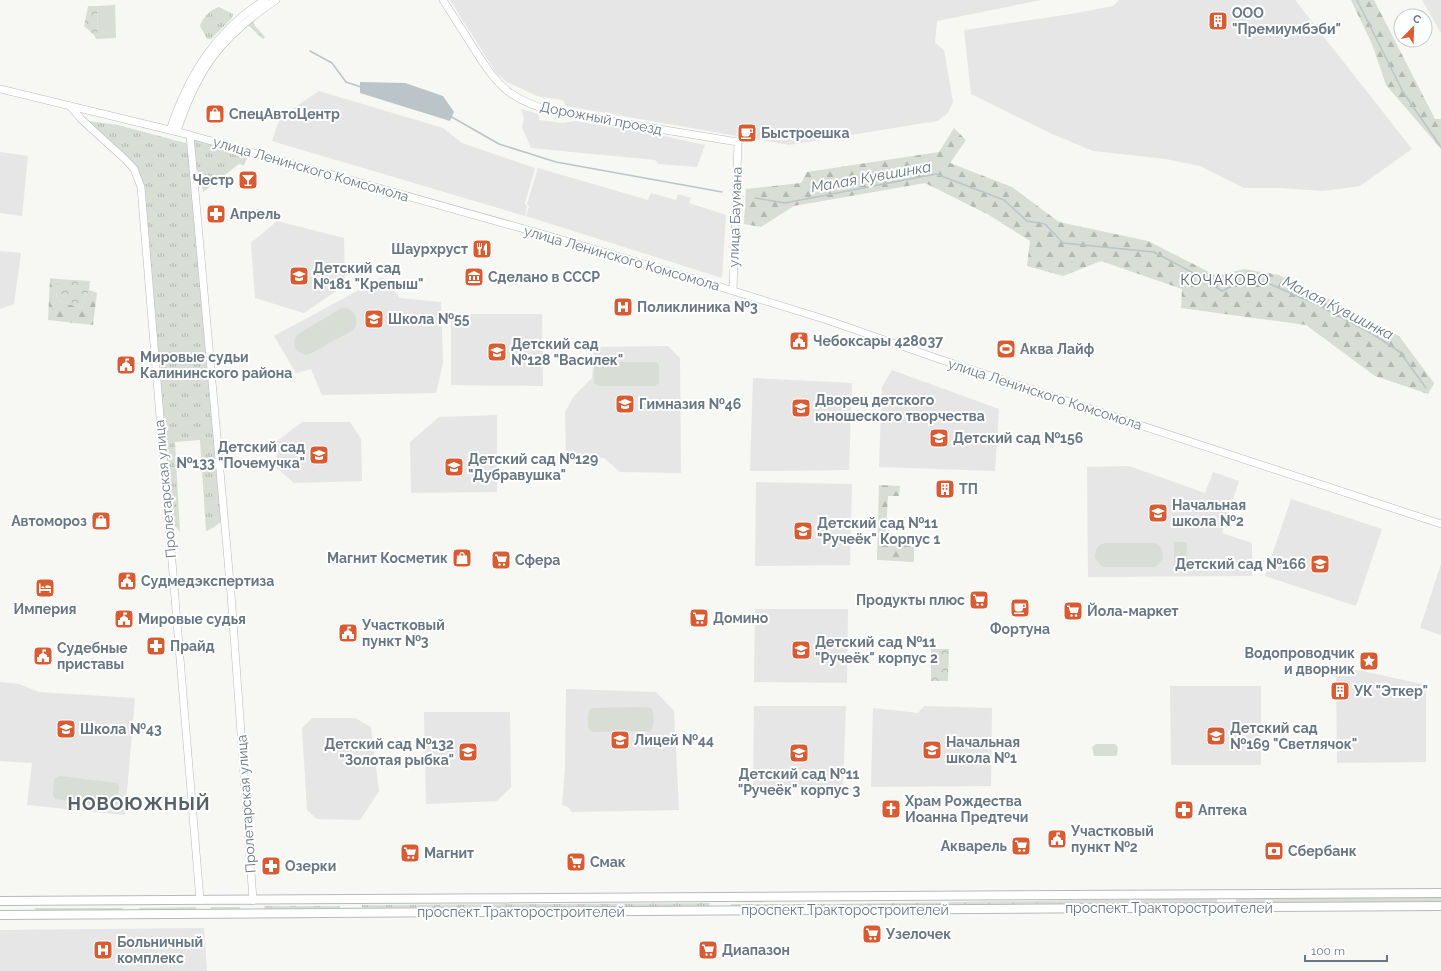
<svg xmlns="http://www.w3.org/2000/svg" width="1441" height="971" font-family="Raleway,sans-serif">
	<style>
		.built { fill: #e5e6e5 }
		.grass { fill: url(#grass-tufts) }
		.forest { fill: url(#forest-firs) }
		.park { fill: url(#park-crowns) }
		.garden { fill: #d8ded5 }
		.water { fill: #bbc5c9 }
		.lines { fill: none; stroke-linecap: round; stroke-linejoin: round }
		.stream { stroke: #bbc5c9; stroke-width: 1.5 }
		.secondary-casing { stroke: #b6babe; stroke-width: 8 }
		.primary-casing { stroke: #b6babd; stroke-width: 10 }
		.secondary { stroke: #fff; stroke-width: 7 }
		.primary { stroke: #fff; stroke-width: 8 }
		.labels { text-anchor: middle; stroke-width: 4; stroke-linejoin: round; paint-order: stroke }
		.poi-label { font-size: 14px; font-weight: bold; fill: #687783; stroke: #fff; text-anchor: start }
		.street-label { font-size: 14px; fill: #687783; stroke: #fff }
		.water-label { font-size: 15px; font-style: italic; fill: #63777f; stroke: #fff }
		.neighbourhood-label { font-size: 15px; letter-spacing: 1px; fill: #556069; stroke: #fff }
		.district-label { font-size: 18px; font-weight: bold; letter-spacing: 1px; fill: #556069; stroke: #fff }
	</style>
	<defs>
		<pattern id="grass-tufts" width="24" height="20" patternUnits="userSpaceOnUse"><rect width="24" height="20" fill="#d8ded5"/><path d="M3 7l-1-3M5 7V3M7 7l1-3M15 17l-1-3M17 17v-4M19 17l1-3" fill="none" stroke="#b3b9b2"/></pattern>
		<pattern id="forest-firs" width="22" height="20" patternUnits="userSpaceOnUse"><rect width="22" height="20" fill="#d8ded5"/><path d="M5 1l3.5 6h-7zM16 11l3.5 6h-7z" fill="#b3b9b2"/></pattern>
		<pattern id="park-crowns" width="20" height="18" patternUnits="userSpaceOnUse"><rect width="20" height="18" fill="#d8ded5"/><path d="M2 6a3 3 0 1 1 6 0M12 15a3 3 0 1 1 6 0" fill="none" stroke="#b3b9b2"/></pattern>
	</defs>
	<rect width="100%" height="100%" fill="#f7f7f4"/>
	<path class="built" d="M450,0H1041L937,21L935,43L944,50L953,102L948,113L937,121L789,145L566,106L563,100L540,97L507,82L496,73Z
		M1119,0H1295L1412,149L1360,186L1323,191L1281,188H1244L1200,166L1166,159L1093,151L1050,133L971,94L964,30L1071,14L1113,6Z
		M1422,0H1441V33Z
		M319,91L443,128L462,143L535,168L525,203L527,207L525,216L272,141L280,117Z
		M521,109L539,114V120L563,123L575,121L659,135L705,145L697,167L658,164L655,160L531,148L522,127L524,119Z
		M0,152L28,156L22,216L0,213Z
		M538,168L648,200L651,193L676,200L678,194L691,198L689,203L726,215L722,278L526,216L529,207L527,204Z
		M277,221L344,238L345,285L304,313L255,298L251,243Z
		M0,251L21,253L14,304L0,309Z
		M383,277L400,298L441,302L443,363L436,393L322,395L311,369L296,373L274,336Z
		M467,314H542L543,386L451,385V318Z
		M668,346L680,358L681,473L620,472L604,458L566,456L565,412L574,396L592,378L594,347Z
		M892,370L999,409L995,471L879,467L882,387Z
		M753,378L852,383L849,470L750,471Z
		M497,415V492L411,493L410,442L439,417Z
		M302,422H350L361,439L362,481L294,483L277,468L276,442Z
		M1129,466L1205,493L1213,472L1239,481L1222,533L1252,543V576L1088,577L1087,467Z
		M756,482L852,484L850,565L755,566Z
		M1291,499L1382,529L1356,606L1265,576Z
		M1441,564V635L1420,628Z
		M755,609H848L847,683L754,682Z
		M1336,670H1358L1426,685V762L1337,763Z
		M0,682L19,684L39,692L135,698L125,815L27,805L32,763L0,761Z
		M1170,686H1261V765H1171Z
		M566,689L656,692L674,711L679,810L572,812L568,807L562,805L565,768Z
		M754,706H846L843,787L753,788Z
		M924,706L992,708L991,786L871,787L873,708L918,713Z
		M424,712H510L511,787L497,801L426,804Z
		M312,718H355L371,727L379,791L360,820L317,819L307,810L302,728Z
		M204,928L207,971H0V930Z"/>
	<path class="grass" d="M219,7L233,14L232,18L211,39H207L200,26C202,18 211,9 219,7Z
		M252,18L255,26L265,37L263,39L246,23Z
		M82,120L118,125L189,144L225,520C217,523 214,529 206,531L200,440L175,442L180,532L167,516L138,176Z
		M196,139L227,148L229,153L247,158L244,165L239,164L203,192L201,173L197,171L194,141Z
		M1217,898V903L834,906V904Z
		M1236,898H1441V902H1236Z
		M710,903L709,906L362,908V905Z
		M731,904H833V906L731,907Z
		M264,906H340L339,909L265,910Z
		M196,907V911H140L139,908Z
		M211,907H240V910H211Z
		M35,908H123V911L36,912Z"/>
	<path class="forest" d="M1351,0H1374L1435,119H1441V149L1386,85L1372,44Z
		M954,128L966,140L950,163L1012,187L1059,222L1148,241L1217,276L1244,269L1279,275L1336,302L1399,336L1434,383L1428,394L1375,376L1306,325L1181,308L1182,289L1101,261L1063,276L1027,266L1030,241L989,215L925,183L794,206L761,227L744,224L746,189L801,183L807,172L939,152Z
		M50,278L58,279L56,300L81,308L89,290L97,293L93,325L48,320Z
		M879,485L900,486L899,496H888L886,534L914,548V562L877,560Z"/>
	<path class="park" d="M88,6H97L98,39H96L94,35L84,26Z
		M58,279L90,281L89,290L81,308L56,300Z
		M931,649H949L948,681H931Z"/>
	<path class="garden" d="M115,5L116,38L98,39L97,6Z
		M345,308C354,310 358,317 356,326L353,330L310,354L305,355L297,351C293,344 293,340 298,334L340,309Z
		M599,362H657L659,366V383L655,386H599L595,384L594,382V367L595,365Z
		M1174,542H1187L1186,565H1174Z
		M1105,543H1154C1161,545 1163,550 1163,558L1158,565L1154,567H1104L1100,565L1095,558C1095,550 1097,545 1105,543Z
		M648,707L652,709C654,715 655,725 651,730L649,731L593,732L589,729L588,727C588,720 586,711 593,708Z
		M1096,744H1115L1118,747L1117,755L1115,756H1094L1092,747Z
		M60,776L117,783L119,787L117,804L113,806L55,799L53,795L54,781L55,778Z"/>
	<path class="water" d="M360,82L405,83L443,96L454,112L450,121L360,93Z"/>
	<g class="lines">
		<path class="stream" d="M1357,0L1403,92L1441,147
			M310,51L332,63L346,82L361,87
			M450,116L499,144L556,162L722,192
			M755,198L785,203L936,174L1004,200L1027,221L1045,224L1063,243L1154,252L1195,274L1222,291L1245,280L1265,282L1318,305L1371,333L1400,352L1426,388"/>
		<g class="secondary-casing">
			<path id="secondary" d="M443,0C453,16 463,31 473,47C484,64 494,81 510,93C524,102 539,108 555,112L738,142L733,291
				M0,89L190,135L549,236L685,276L827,320L939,359L1441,524
				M70,106L82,120L126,160L134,169L141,187L200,900
				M170,130C188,76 216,30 265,0
				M177,131C198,68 221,37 276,0
				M190,135L231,594L253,900"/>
		</g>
		<g class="primary-casing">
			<path id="primary" d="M0,901L1441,893
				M0,915L1441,906"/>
		</g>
		<use href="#secondary" class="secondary"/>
		<use href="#primary" class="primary"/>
	</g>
	<defs>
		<g id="building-square" transform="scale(1)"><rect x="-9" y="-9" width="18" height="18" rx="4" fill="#d95b32" stroke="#fff"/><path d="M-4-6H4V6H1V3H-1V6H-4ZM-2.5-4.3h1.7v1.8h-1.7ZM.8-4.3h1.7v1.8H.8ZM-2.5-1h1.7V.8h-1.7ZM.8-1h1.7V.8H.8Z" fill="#fff"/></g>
		<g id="shop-square" transform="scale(1)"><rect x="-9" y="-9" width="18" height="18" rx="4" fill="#d95b32" stroke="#fff"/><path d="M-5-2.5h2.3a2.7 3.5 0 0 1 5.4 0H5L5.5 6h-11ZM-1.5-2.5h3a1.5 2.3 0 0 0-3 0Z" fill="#fff"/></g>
		<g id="cafe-square" transform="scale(1)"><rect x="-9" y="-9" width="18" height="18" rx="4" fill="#d95b32" stroke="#fff"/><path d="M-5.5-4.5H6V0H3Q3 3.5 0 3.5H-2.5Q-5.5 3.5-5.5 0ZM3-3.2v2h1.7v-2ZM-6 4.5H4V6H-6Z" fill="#fff"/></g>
		<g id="bar-square" transform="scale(1)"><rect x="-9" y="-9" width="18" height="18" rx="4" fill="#d95b32" stroke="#fff"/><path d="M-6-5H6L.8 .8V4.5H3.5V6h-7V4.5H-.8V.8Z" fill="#fff"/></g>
		<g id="pharmacy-square" transform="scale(1)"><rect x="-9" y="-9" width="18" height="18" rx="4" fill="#d95b32" stroke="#fff"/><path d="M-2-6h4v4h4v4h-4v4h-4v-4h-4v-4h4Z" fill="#fff"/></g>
		<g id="restaurant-square" transform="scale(1)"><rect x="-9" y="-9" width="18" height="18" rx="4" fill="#d95b32" stroke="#fff"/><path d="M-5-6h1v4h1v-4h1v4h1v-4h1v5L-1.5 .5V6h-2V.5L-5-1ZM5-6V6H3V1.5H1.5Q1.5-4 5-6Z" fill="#fff"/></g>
		<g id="school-square" transform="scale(1)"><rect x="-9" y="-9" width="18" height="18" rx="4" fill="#d95b32" stroke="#fff"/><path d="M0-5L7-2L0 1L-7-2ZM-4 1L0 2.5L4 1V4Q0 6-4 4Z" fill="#fff"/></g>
		<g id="museum-square" transform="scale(1)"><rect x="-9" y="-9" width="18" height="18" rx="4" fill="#d95b32" stroke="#fff"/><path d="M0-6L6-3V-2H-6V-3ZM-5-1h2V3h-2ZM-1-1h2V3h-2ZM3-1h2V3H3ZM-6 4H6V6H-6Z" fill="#fff"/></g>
		<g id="hospital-square" transform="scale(1)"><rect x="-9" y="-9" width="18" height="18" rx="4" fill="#d95b32" stroke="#fff"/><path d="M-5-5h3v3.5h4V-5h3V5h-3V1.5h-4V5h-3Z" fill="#fff"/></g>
		<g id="civic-square" transform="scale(1)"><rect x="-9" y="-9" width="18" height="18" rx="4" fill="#d95b32" stroke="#fff"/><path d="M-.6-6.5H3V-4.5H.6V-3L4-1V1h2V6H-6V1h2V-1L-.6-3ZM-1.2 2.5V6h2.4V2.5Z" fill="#fff"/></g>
		<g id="stadium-square" transform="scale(1)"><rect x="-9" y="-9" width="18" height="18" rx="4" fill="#d95b32" stroke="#fff"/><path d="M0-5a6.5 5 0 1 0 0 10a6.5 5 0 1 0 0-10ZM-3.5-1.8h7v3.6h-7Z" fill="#fff"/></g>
		<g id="supermarket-square" transform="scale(1)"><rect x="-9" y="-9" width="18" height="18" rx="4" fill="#d95b32" stroke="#fff"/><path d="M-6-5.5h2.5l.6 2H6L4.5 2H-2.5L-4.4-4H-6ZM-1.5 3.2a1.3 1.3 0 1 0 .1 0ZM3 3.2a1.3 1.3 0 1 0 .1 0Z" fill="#fff"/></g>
		<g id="hotel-square" transform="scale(1)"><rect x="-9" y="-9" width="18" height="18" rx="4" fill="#d95b32" stroke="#fff"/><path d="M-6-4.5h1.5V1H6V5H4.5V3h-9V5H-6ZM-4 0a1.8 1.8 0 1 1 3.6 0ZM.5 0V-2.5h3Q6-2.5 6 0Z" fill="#fff"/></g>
		<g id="sight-square" transform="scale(1)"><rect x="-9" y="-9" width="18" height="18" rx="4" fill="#d95b32" stroke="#fff"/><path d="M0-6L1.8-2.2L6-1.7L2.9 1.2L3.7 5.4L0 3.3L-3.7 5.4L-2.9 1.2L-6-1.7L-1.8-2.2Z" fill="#fff"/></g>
		<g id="church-square" transform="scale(1)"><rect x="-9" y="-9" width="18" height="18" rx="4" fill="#d95b32" stroke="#fff"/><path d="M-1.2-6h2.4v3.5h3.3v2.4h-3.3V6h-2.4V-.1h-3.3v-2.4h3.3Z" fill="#fff"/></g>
		<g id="bank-square" transform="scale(1)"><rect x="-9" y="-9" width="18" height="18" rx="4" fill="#d95b32" stroke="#fff"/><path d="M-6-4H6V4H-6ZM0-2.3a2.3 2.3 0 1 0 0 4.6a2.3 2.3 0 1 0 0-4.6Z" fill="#fff"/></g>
	</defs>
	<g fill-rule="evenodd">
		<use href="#building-square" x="1218" y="21"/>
		<use href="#shop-square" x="215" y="114"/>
		<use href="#cafe-square" x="747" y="133"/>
		<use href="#bar-square" x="248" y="180"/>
		<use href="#pharmacy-square" x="216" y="214"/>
		<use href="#restaurant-square" x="482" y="249"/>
		<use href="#school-square" x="299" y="276"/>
		<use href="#museum-square" x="474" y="277"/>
		<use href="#hospital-square" x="623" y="307"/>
		<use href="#school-square" x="374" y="319"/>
		<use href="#civic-square" x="799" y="341"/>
		<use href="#stadium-square" x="1006" y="349"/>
		<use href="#school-square" x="497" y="352"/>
		<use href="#civic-square" x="126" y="365"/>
		<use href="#school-square" x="625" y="404"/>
		<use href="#school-square" x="801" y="408"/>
		<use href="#school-square" x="939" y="438"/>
		<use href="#school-square" x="319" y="455"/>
		<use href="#school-square" x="454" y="467"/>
		<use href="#building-square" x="945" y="489"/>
		<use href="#school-square" x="1158" y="513"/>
		<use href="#shop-square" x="101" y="521"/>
		<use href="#school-square" x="803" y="531"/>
		<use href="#shop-square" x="462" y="558"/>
		<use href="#supermarket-square" x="501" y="560"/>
		<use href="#school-square" x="1320" y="564"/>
		<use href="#civic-square" x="127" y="581"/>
		<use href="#hotel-square" x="45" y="588"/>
		<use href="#supermarket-square" x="979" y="600"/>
		<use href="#cafe-square" x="1020" y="608"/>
		<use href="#supermarket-square" x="1073" y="611"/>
		<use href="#supermarket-square" x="699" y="618"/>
		<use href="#civic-square" x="124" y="619"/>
		<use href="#civic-square" x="348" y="633"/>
		<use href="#pharmacy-square" x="156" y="646"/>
		<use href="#school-square" x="801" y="650"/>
		<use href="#civic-square" x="43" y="656"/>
		<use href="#sight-square" x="1369" y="661"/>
		<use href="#building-square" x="1340" y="691"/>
		<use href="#school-square" x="66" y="729"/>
		<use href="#school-square" x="1216" y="736"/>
		<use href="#school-square" x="620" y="740"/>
		<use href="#school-square" x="932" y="750"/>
		<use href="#school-square" x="468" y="752"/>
		<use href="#school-square" x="799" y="753"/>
		<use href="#church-square" x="891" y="809"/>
		<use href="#pharmacy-square" x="1184" y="810"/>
		<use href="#civic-square" x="1057" y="839"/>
		<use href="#supermarket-square" x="1021" y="846"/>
		<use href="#bank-square" x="1274" y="851"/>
		<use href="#supermarket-square" x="410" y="853"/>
		<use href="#supermarket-square" x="576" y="862"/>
		<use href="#pharmacy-square" x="271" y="866"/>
		<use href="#supermarket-square" x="872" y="934"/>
		<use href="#hospital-square" x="103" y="950"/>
		<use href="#supermarket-square" x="708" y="950"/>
	</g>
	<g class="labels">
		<g class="poi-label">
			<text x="1232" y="18">ООО<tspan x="1232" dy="16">"Премиумбэби"</tspan></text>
			<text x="229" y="119">СпецАвтоЦентр</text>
			<text x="761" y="138">Быстроешка</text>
			<text x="234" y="185" text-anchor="end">Честр</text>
			<text x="230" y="219">Апрель</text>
			<text x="468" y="254" text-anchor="end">Шаурхруст</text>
			<text x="313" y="273">Детский сад<tspan x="313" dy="16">№181 "Крепыш"</tspan></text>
			<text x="488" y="282">Сделано в СССР</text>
			<text x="637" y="312">Поликлиника №3</text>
			<text x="388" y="324">Школа №55</text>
			<text x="813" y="346">Чебоксары 428037</text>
			<text x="511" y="349">Детский сад<tspan x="511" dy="16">№128 "Василек"</tspan></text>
			<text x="1020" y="354">Аква Лайф</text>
			<text x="140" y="362">Мировые судьи<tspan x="140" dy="16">Калининского района</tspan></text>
			<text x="815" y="405">Дворец детского<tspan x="815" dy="16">юношеского творчества</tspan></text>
			<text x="639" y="409">Гимназия №46</text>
			<text x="953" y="443">Детский сад №156</text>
			<text x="305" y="452" text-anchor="end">Детский сад<tspan x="305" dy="16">№133 "Почемучка"</tspan></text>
			<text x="468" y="464">Детский сад №129<tspan x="468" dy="16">"Дубравушка"</tspan></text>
			<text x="959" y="494">ТП</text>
			<text x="1172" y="510">Начальная<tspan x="1172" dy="16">школа №2</tspan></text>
			<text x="87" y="526" text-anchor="end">Автомороз</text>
			<text x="817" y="528">Детский сад №11<tspan x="817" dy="16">"Ручеёк" Корпус 1</tspan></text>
			<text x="448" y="563" text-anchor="end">Магнит Косметик</text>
			<text x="515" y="565">Сфера</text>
			<text x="1306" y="569" text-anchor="end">Детский сад №166</text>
			<text x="141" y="586">Судмедэкспертиза</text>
			<text x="965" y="605" text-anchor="end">Продукты плюс</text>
			<text x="45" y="614" text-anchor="middle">Империя</text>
			<text x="1087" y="616">Йола-маркет</text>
			<text x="713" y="623">Домино</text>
			<text x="138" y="624">Мировые судья</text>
			<text x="362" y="630">Участковый<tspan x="362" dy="16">пункт №3</tspan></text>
			<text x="1020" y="634" text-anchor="middle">Фортуна</text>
			<text x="815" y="647">Детский сад №11<tspan x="815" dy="16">"Ручеёк" корпус 2</tspan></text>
			<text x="170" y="651">Прайд</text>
			<text x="57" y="653">Судебные<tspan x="57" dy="16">приставы</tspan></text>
			<text x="1355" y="658" text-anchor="end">Водопроводчик<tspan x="1355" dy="16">и дворник</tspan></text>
			<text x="1354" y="696">УК "Эткер"</text>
			<text x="1230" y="733">Детский сад<tspan x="1230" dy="16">№169 "Светлячок"</tspan></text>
			<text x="80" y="734">Школа №43</text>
			<text x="634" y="745">Лицей №44</text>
			<text x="946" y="747">Начальная<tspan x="946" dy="16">школа №1</tspan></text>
			<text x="454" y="749" text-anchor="end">Детский сад №132<tspan x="454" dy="16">"Золотая рыбка"</tspan></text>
			<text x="799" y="779" text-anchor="middle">Детский сад №11<tspan x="799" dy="16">"Ручеёк" корпус 3</tspan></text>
			<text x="905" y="806">Храм Рождества<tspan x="905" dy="16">Иоанна Предтечи</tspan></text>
			<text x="1198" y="815">Аптека</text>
			<text x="1071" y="836">Участковый<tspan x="1071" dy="16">пункт №2</tspan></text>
			<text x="1007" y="851" text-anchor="end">Акварель</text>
			<text x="1288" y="856">Сбербанк</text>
			<text x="424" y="858">Магнит</text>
			<text x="590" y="867">Смак</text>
			<text x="285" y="871">Озерки</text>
			<text x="886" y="939">Узелочек</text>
			<text x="117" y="947">Больничный<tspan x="117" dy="16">комплекс</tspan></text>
			<text x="722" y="955">Диапазон</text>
		</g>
		<g class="street-label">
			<text transform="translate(601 118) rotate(11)" y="5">Дорожный проезд</text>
			<text transform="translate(311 169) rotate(16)" y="5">улица Ленинского Комсомола</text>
			<text transform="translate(735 217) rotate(-88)" y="5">улица Баумана</text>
			<text transform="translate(622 258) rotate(16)" y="5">улица Ленинского Комсомола</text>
			<text transform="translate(1045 394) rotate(18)" y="5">улица Ленинского Комсомола</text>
			<text transform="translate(165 489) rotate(-95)" y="5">Пролетарская улица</text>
			<text transform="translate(246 804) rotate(-94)" y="5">Пролетарская улица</text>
			<text x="1169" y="913">проспект Тракторостроителей</text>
			<text x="845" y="915">проспект Тракторостроителей</text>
			<text x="521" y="917">проспект Тракторостроителей</text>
		</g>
		<g class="water-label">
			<text transform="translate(871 177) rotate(-10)" y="5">Малая Кувшинка</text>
			<text transform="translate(1338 308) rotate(27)" y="5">Малая Кувшинка</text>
		</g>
		<g class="neighbourhood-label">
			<text x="1225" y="285">КОЧАКОВО</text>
		</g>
		<g class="district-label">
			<text x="139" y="810">НОВОЮЖНЫЙ</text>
		</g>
	</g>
	<g transform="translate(1413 28) rotate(23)"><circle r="19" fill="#ffffff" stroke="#c3c9cd"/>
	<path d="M0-3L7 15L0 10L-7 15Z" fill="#d95b32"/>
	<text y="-6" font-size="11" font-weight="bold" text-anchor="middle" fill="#687783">С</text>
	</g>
	<path d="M1305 955v6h82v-6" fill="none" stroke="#687783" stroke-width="2"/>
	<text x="1311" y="955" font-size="12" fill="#687783" stroke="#ffffff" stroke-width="3" paint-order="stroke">100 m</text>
</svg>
